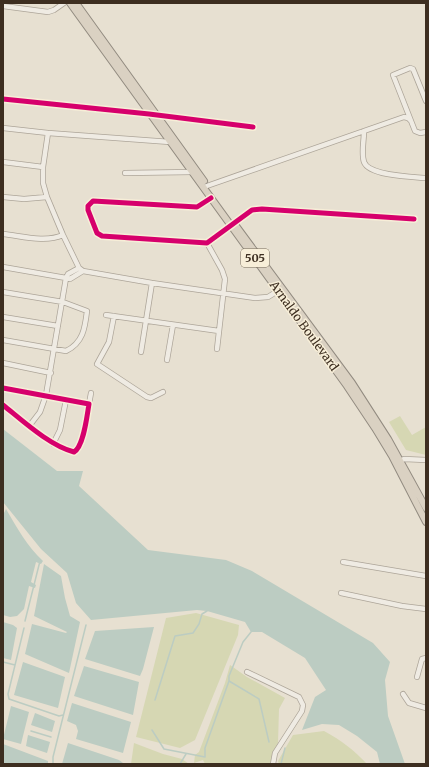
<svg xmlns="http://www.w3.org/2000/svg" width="429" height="767" font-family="Merriweather,serif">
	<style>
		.green { fill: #d6d7b3 }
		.water { fill: #bcccc2 }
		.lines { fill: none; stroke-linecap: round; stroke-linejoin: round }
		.stream { stroke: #bcccc2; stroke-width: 1.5 }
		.minor-casing { stroke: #ada599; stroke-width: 6 }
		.highway-casing { stroke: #928b80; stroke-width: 8 }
		.minor { stroke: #efebe3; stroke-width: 4.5 }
		.highway { stroke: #dad1c2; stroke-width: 6 }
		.cycleway-casing { stroke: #f7eed8; stroke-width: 8 }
		.cycleway { stroke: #d6006c; stroke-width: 5 }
		.labels { text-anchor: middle; stroke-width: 3; stroke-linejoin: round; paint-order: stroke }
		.shield { fill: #f7eed8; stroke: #756857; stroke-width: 1 }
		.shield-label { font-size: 11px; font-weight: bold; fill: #3d2e20 }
		.street-label { font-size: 12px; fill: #3d2e20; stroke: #f7eed8 }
	</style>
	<rect width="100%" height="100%" fill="#e7e0d1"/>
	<path class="green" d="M400,416L412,435L426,427V455L406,450L389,422Z
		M196,613L239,625L238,635L195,740L180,748L136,737L166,618Z
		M230,665L247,677L285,698L279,709L278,743L270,764H205L203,760L194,763L195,755L199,752L225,683Z
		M324,731C341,740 354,750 367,764H279L278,761L293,735Z
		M134,743L163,754L182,759L189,764H131Z"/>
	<path class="water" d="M3,429L57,471H83L79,486L148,550L226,560L252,571L373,643L390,662L385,680L388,716L405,764H380L377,752L357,736L339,725L322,724L302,730L315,697L326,690L305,658L262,632H251L245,622L207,611L197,610L91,620L76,603L67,573L41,549L3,502Z
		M6,509C17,528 27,546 43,561L41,564L36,562L31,582L36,585L35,588L29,586L24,609L17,616L10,617L3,615V515Z
		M44,564L61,576L65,598L70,616L80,622L69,673L25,654L32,624L66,633L67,632L34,616Z
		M3,622L13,625L17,628L11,660L3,658Z
		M154,627L143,669L140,676L85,659L95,631Z
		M23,662L65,677L58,708L14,695Z
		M84,666L139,682L133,715L74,696Z
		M72,703L131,722L123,753L76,739L78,731L76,725L67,721Z
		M11,706L29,712L21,744L3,739Z
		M35,713L55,721L52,732L31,725Z
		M28,735L50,742L47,753L26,746Z
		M68,743L119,760L123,763V764H62Z
		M3,744L48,761V764L3,763Z"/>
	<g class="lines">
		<path class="stream" d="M25,621L40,561
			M24,628L8,694L9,699L59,716L63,715
			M251,632L243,642L229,676V681L259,699L269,742
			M3,662L15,665
			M155,700L175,636L193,633L199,624L202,614L207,611
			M152,730L164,749L205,757V748L229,681
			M31,731L51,737
			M53,764V757L86,625
			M180,764L186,754
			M281,764L285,748"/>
		<g class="minor-casing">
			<path id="minor" d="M3,6L48,12L54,10L64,3
				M3,99L149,114L253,127
				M426,101L413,69L410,68L393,75L415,131L420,133L426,132
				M3,128L48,133L170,142
				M364,131C364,141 361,153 364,162C369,176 413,177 426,178
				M48,133L43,167V183L47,197L63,235L79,268L83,271L152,283L255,298L268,297L281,289
				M3,162L43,167
				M125,173L193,172
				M204,187L404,117L408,118L411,121
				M3,197L24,199L47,197
				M211,198L197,207L93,201L88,206V210L97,233L102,236L207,243L252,210L262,209L414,219
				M3,234C22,236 45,243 63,235
				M207,243L222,270L225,279L217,349
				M3,267L66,278L46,395L40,412L30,425
				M79,268L68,274L66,278L70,279L83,271
				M3,292L63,302L87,311C85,328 83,343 66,351L3,340
				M106,315L219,331
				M114,316L109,342L97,364L147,397L151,398L163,392
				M3,317L58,326
				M141,352L152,283
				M167,360L173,325
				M3,363L51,373
				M3,388L89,404C87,415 84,446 74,452C50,446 23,421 3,405
				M89,404L91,393
				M53,444L60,430L66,400
				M400,461L404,459L426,460
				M343,562L426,576
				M341,593L402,606L426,609
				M247,672L299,697L303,705L302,711L275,753L273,764
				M417,677L422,659L426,658
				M403,694L409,703L426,708"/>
		</g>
		<g class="highway-casing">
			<path id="highway" d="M70,3L347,386L375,428L392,456L426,522
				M76,3L204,181
				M236,226L352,383L388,439L426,508"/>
		</g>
		<use href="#minor" class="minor"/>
		<use href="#highway" class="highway"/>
		<g class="cycleway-casing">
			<path id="cycleway" d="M3,99L149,114L253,127
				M211,198L197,207L93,201L88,206V210L97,233L102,236L207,243L252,210L262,209L414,219
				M3,388L89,404C87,415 84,446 74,452C50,446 23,421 3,405"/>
		</g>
		<use href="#cycleway" class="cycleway"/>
	</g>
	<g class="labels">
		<rect class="shield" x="241" y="249" width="28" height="18" rx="3"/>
		<g class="shield-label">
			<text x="255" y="262">505</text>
		</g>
		<g class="street-label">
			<text transform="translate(304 326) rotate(54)" y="4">Arnaldo Boulevard</text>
		</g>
	</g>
	<rect width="429" height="767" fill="none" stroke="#3d2e20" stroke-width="8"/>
</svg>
